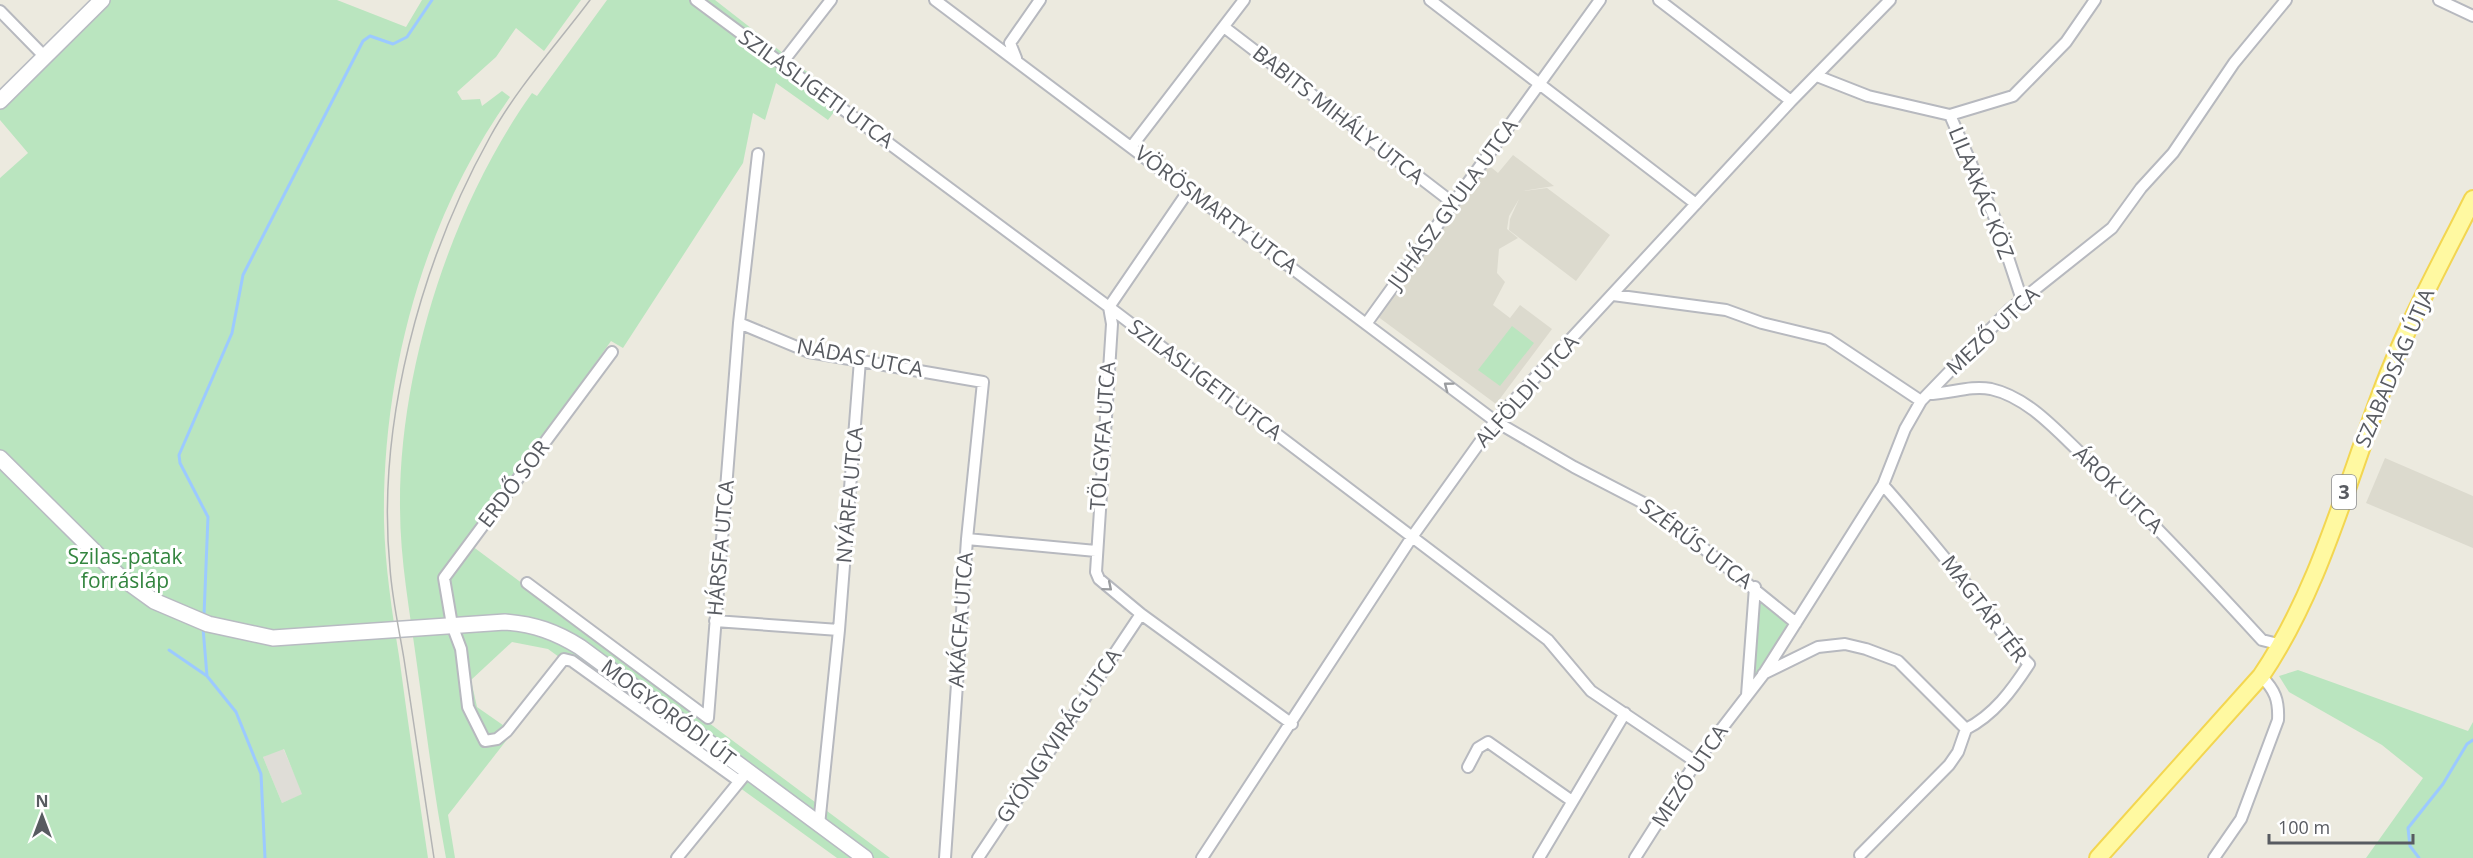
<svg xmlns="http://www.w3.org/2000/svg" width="2473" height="858" font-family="'Open Sans',sans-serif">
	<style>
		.industrial { fill: #dfddd7 }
		.education { fill: #dcdace }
		.green { fill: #bae5bf; fill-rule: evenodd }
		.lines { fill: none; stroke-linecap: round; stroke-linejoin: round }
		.stream { stroke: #9ccaff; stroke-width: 3 }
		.street-casing { stroke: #b7b9bf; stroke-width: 14 }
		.secondary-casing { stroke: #b8bbc2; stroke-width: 18 }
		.primary-casing { stroke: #f3d651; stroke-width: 20 }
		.street { stroke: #fff; stroke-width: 10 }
		.secondary { stroke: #fff; stroke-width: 15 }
		.primary { stroke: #fff9a1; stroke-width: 16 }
		.tram { stroke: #b3b4b4; stroke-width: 1.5 }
		.oneway { stroke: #9b9da0 }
		.labels { text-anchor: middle; stroke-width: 6; stroke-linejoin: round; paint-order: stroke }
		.shield { fill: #fff; stroke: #8a8c90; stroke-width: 1.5 }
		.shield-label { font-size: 20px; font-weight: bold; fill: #585b61 }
		.street-label { font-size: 21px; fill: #585b61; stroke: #fff }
		.park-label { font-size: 21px; fill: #33853f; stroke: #fff }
	</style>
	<rect width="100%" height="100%" fill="#eceadf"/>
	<path class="industrial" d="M283,748L303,794L282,803L263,757Z"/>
	<path class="education" d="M1513,155L1554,186L1523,191L1547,188L1610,235L1576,281L1509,230L1510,219L1519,199L1509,216L1507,229L1518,238L1499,249L1497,273L1505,282L1493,305L1510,318L1520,305L1552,329L1496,404L1377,316L1446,223L1486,163L1498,173Z
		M2385,458L2473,496V548L2366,503Z"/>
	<path class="green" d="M102,0H337L406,27L422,0H581L544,51L516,28L496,57L457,92L462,100L480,99L482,106L502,91L510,97C424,218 382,373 384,521C385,566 392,611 399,656C408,723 418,791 428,858H0V178L28,153L0,120V101ZM284,749L302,794L282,803L263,757Z
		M607,0H715L843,100L828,120L776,83L765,120L753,113L743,163L623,348L611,341L468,543L890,858H837L548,649L512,642L471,680L477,707L513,732L448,815L455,858H446C434,794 426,729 417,665C410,612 400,560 400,507C399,368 452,205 532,93L537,96Z
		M1512,326L1534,343L1500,386L1478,370Z
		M1755,587L1796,623L1747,696Z
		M2298,670L2468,731L2473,722V858H2366L2423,778L2382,745L2289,692L2279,676Z"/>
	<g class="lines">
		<path class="stream" d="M204,615L208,517L180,463L179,455L232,333L243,275L363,41L370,36L393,44L407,37L432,0
			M203,628L207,676
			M169,650L207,676L236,712L261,774L265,858
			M2419,858L2410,846L2408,828L2443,784L2467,744L2473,740"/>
		<g class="street-casing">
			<path id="street" d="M696,0L1109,307L1548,640L1591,691L1696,762
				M935,0L1495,421L1574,467L1655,509L1796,623
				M1430,0L1696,204
				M1659,0L1791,101
				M2439,0L2473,16
				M0,11L45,57
				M1224,27L1453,203
				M1016,58L1010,43L1040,0
				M782,63L831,0
				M1817,76L1868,96L1950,115L1996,221L2022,300
				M1950,115L2013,96L2066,42L2095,0
				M1132,146L1244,0
				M1189,190L1109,307L1112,324L1096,572L1099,579L1141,614L1292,724
				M1613,295L1726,310L1762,323L1828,339L1921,401
				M739,323L809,352L983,382L967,539L945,858
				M1366,324L1600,0
				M612,352L444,578L452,625L461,649L468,707L485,741L497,739L507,731L564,659L572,661L739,781
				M1928,394C1949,394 1970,385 1991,389C2031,398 2061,436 2090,462C2150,519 2206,579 2262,640L2282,645
				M967,539L1096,551
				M527,583L708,718
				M715,621L839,630
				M1763,674L1818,647L1845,644L1866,649L1898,661L1966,729
				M1747,695L1755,587
				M708,718L739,323L758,154
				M1468,767L1478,748L1488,742L1572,801
				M819,825L839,630L860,360
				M1860,855L1949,765L1958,752L1966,729C1994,715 2012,690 2029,664C2005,641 1995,620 1975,595C1945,558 1915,521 1883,485
				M677,858L743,777
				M978,858L1141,614
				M1202,858L1412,537L1495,421L1791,101L1890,0
				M1539,858L1625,713
				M1635,858L1696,762L1763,675L1883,485L1905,429L1921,401L2009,310L2112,228L2141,188L2173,153L2234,63L2286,0
				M2214,858L2241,819L2278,720C2279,700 2275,690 2261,676"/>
		</g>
		<g class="secondary-casing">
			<path id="secondary" d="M0,101L102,0
				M0,458L118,575L154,601L208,624L273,638L505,622C534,624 556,632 580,647L865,858"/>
		</g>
		<g class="primary-casing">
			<path id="primary" d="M2098,858L2261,676C2322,586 2348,476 2388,375C2412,315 2444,257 2473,199"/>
		</g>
		<use href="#street" class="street"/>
		<use href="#secondary" class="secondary"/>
		<use href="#primary" class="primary"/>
		<path class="tram" d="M434,858C424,792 414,725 404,659C399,629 392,598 390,568C376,425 421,261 490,137C516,89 557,44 590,0"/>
	</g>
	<defs><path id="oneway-chevron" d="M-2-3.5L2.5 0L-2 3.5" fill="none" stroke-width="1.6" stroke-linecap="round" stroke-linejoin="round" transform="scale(1.5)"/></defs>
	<g class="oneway">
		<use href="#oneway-chevron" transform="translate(1448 386) rotate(-143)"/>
		<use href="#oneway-chevron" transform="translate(1108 587) rotate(40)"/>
	</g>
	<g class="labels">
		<rect class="shield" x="2332" y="475" width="24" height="34" rx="4.5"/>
		<g class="shield-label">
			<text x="2344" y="499">3</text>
		</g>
		<g class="street-label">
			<text transform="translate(816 89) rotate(36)" y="7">SZILASLIGETI UTCA</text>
			<text transform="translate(1338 115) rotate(38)" y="7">BABITS MIHÁLY UTCA</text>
			<text transform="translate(1981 193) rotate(68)" y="7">LILAAKÁC KÖZ</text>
			<text transform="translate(1453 204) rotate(-54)" y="7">JUHÁSZ GYULA UTCA</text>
			<text transform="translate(1216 210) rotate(37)" y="7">VÖRÖSMARTY UTCA</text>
			<text transform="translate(1993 331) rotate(-43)" y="7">MEZŐ UTCA</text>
			<text transform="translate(860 358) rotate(11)" y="7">NÁDAS UTCA</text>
			<text transform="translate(2395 368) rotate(-67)" y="7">SZABADSÁG ÚTJA</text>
			<text transform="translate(1205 380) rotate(37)" y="7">SZILASLIGETI UTCA</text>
			<text transform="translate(1527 391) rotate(-48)" y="7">ALFÖLDI UTCA</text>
			<text transform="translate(1103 436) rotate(-86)" y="7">TÖLGYFA UTCA</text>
			<text transform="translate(514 484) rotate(-53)" y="7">ERDŐ SOR</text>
			<text transform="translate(2118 490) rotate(44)" y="7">ÁROK UTCA</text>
			<text transform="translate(850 495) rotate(-85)" y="7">NYÁRFA UTCA</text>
			<text transform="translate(1696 544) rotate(37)" y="7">SZÉRŰS UTCA</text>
			<text transform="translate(721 548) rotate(-85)" y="7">HÁRSFA UTCA</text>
			<text transform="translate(1984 609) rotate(53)" y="7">MAGTÁR TÉR</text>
			<text transform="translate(961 620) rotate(-86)" y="7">AKÁCFA UTCA</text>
			<text transform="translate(668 713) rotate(37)" y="7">MOGYORÓDI ÚT</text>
			<text transform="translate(1059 736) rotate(-56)" y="7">GYÖNGYVIRÁG UTCA</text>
			<text transform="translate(1690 776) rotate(-56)" y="7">MEZŐ UTCA</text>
		</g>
		<g class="park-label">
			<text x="125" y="564">Szilas-patak<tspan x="125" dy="24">forrásláp</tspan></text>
		</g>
	</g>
	<g transform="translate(42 816)" stroke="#ffffff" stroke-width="4.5" paint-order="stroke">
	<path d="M0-4.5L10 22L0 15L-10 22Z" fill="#585b61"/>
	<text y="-9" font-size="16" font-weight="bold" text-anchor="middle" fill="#585b61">N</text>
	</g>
	<path d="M2269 834v9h144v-9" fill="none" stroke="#585b61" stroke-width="3"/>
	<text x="2278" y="834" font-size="18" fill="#585b61" stroke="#ffffff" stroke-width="4.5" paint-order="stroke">100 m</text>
</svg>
